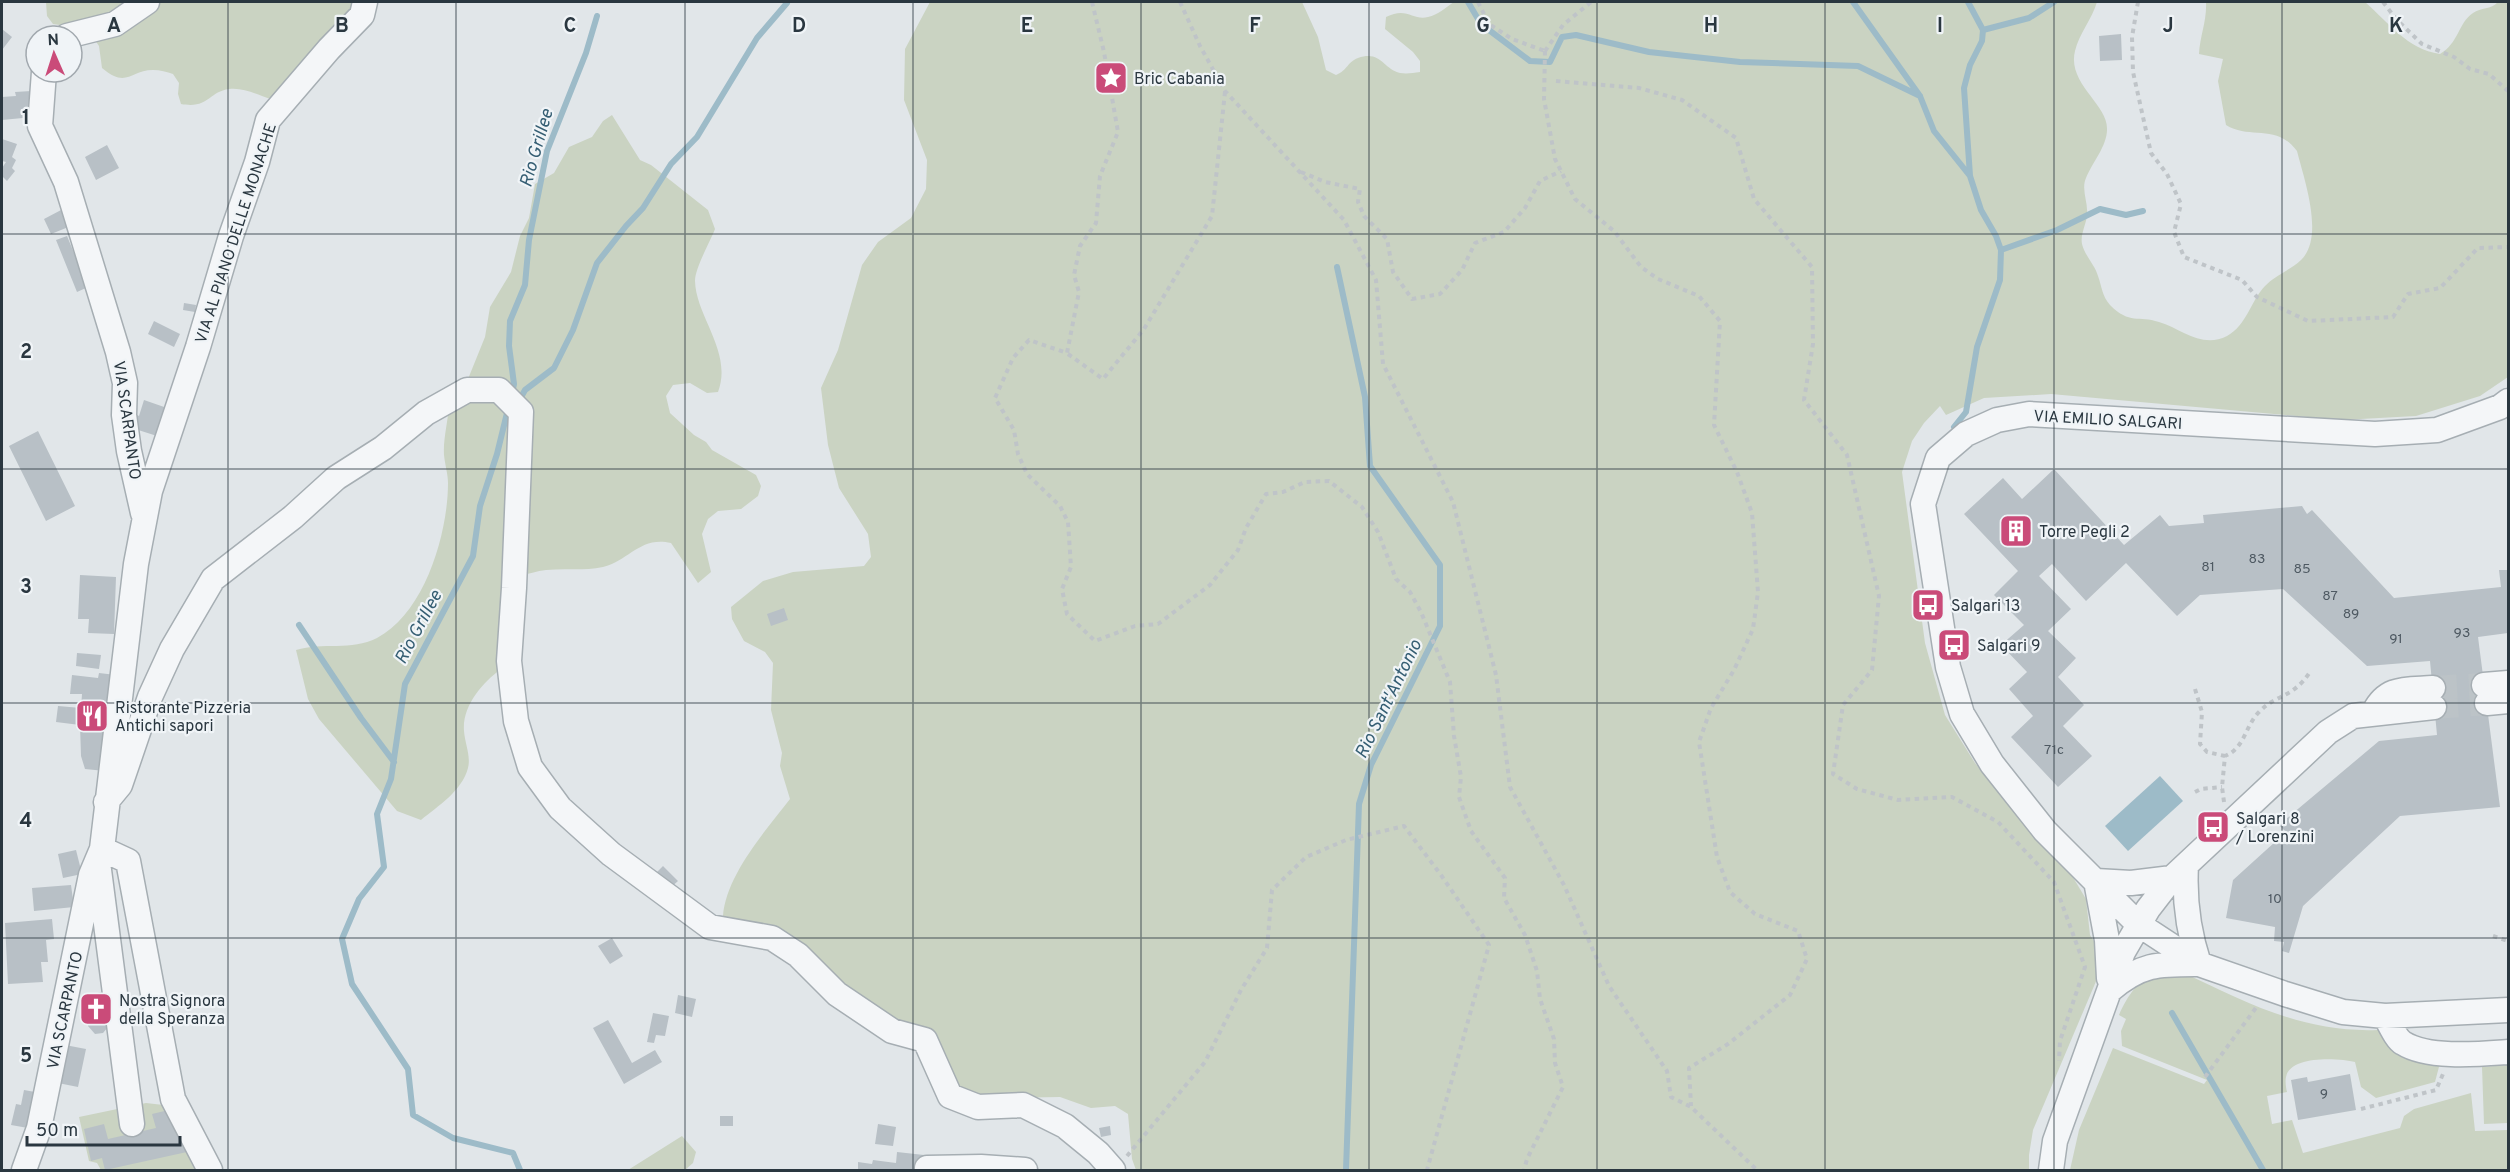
<svg xmlns="http://www.w3.org/2000/svg" width="2510" height="1172" font-family="Overpass,sans-serif">
	<style>
		.green { fill: #cad3c2 }
		.water { fill: #9dbbc8 }
		.lines { fill: none; stroke-linecap: round; stroke-linejoin: round }
		.stream { stroke: #9dbbc8; stroke-width: 6 }
		.building { fill: #b8c0c6 }
		.minor-tunnel { stroke: #bcc3c7; stroke-width: 24; stroke-dasharray: 24 12; stroke-linecap: butt }
		.minor-casing { stroke: #a6aeb3; stroke-width: 27 }
		.path { stroke: #bfc4c8; stroke-width: 4; stroke-dasharray: 4.5 4.5; stroke-linecap: butt }
		.minor { stroke: #f4f6f8; stroke-width: 24 }
		.grid { fill: none; stroke: #2a3740; stroke-width: 1.5; stroke-opacity: 0.55 }
		.labels { text-anchor: middle; stroke-width: 4.5; stroke-linejoin: round; paint-order: stroke }
		.number-label { font-size: 14px; fill: #4e5962 }
		.poi-label { font-size: 16px; fill: #2a3740; stroke: #f0f4f7; text-anchor: start }
		.street-label { font-size: 16px; fill: #2a3740; stroke: #f0f4f7 }
		.water-label { font-size: 18px; font-style: italic; fill: #355e73; stroke: #f0f4f7 }
		.grid-label { font-size: 20px; text-anchor: middle; font-weight: bold; fill: #2a3740; stroke: #f0f4f7; stroke-width: 4.5; stroke-linejoin: round; paint-order: stroke }
	</style>
	<rect width="100%" height="100%" fill="#e1e6e9"/>
	<path class="green" d="M46,2H131C107,15 82,30 53,24L47,16Z
		M158,2H362L271,99C258,95 243,87 229,89C208,92 209,109 181,104L178,94L179,83L173,74C167,72 160,70 153,70C130,70 127,89 102,68L99,46L93,37Z
		M930,2H1302L1318,37L1326,70L1336,75C1348,70 1347,62 1358,58C1381,50 1383,69 1400,73C1407,74 1413,73 1420,72V61L1413,52L1385,29L1386,17C1407,6 1413,21 1428,17C1438,15 1446,7 1454,2H2097C2092,19 2079,34 2075,51C2067,83 2107,104 2107,128C2108,145 2092,163 2086,178C2081,189 2088,202 2087,213C2087,224 2080,233 2082,244C2085,256 2095,265 2098,276C2102,287 2102,296 2110,305C2130,325 2138,315 2159,322C2182,329 2202,349 2227,336C2247,325 2250,302 2265,286C2275,275 2291,270 2301,260C2325,237 2304,179 2297,151C2276,123 2250,140 2226,125L2218,81L2223,59L2199,54C2200,35 2207,21 2206,2H2365C2389,23 2407,49 2440,54C2459,43 2458,23 2473,13C2481,7 2491,10 2498,2H2508V377L2480,396L2416,416L2342,420L2051,394L1984,398L1946,415L1940,406L1924,423L1912,441L1902,472L1925,643L1945,715L1975,763L2027,827L2068,869L2086,899L2090,935L2098,947L2097,979L2033,1130L2029,1155V1170H1136L1132,1159L1128,1114L1115,1106L1091,1108L1060,1097L1001,1098L967,1093L958,1085L933,1040L841,989L797,938L772,927L733,921L723,916C726,875 766,830 790,799L780,766L782,753L771,710L773,663L765,652L744,641L732,619L731,607L763,581L793,572L864,566L871,557L868,534L839,488L828,445L821,388L838,350L862,265L878,242L911,218L926,189L927,160L904,100L905,49Z
		M612,115L640,160L651,165L708,210L715,229C710,242 695,268 695,281C696,317 733,352 718,392L707,393L690,383L673,385L666,396L670,413L694,435L706,442L712,450L756,475L761,486L758,496L741,509L718,511L708,519L702,534L711,572L698,583L671,543C640,536 630,560 603,567C584,571 565,568 546,570C537,571 528,574 519,576L526,406C506,386 498,376 468,379L485,337L490,307L511,272L520,236L529,218L535,184L554,173L569,147L592,137L603,121Z
		M495,395L508,417L510,437L501,669C482,683 462,706 464,731C465,744 471,756 468,768C462,791 438,806 421,820L397,811L319,719L308,699L296,650C323,642 351,651 377,638C425,613 448,533 448,483C448,474 445,465 444,455C443,439 448,422 449,405Z
		M2182,972C2247,1003 2304,1033 2378,1030L2398,1048L2440,1063L2435,1082L2376,1098L2361,1087L2355,1062C2339,1058 2290,1055 2286,1077C2285,1081 2286,1088 2287,1092L2267,1096L2272,1124L2292,1120L2303,1153L2400,1128L2404,1116L2414,1109L2471,1093L2475,1131L2508,1130V1170H2070L2079,1130L2113,1048L2204,1084L2207,1080L2122,1046L2121,1031L2126,1019L2119,1015C2137,977 2143,980 2182,972Z
		M2508,1065V1123L2484,1124L2482,1067Z
		M146,1103L172,1106L204,1170H101L97,1163L89,1161L79,1117Z
		M682,1136L696,1152L693,1163L685,1170H628Z"/>
	<path class="water" d="M2160,776L2183,801L2128,851L2105,826Z"/>
	<g class="lines">
		<path class="stream" d="M1468,2L1481,24L1530,61L1550,62L1562,37L1576,35L1649,52L1740,62L1858,66L1920,96
			M1853,2L1920,96L1934,131L1970,176
			M1983,30L2029,18L2054,2
			M2001,250L2057,230L2100,209L2126,215L2143,211
			M1337,267L1365,397L1370,466L1440,565V626L1371,765L1359,804L1346,1170
			M512,393L514,384L509,346L510,321L525,285L529,240L547,151L586,53L597,16
			M519,401L525,390L554,368L573,330L597,263L626,226L643,208L671,164L697,137L757,38L787,3
			M508,409L497,454L480,506L473,556L405,684L391,779L377,814L384,867L359,899L342,939L352,984L408,1069L413,1115L453,1138L513,1153L520,1170
			M1954,427L1966,412L1977,347L2000,280L2001,250L1996,236L1981,210L1970,176L1964,88L1970,65L1982,41L1983,30L1968,2
			M299,625L361,718L394,762
			M2172,1013L2263,1170"/>
	</g>
	<path class="building" d="M2,29L12,37L2,50Z
		M2121,34L2122,60L2100,61L2099,36Z
		M31,91L33,117L2,120V97L16,96L15,92Z
		M2,139L17,144L12,157L16,160L12,168L15,171L7,181L2,176V168L6,162L2,161Z
		M107,145L119,168L96,180L85,157Z
		M63,209L71,226L51,234L44,219Z
		M67,236L88,287L77,292L56,240Z
		M184,303L196,305L195,312L183,310Z
		M154,321L180,334L174,347L148,334Z
		M144,400L167,408L157,436L132,428L135,414L139,416Z
		M38,431L75,506L46,521L9,446Z
		M2054,469L2124,545L2160,515L2169,526L2204,523L2203,515L2302,506L2307,514L2312,510L2394,598L2501,587L2499,570H2508V633L2478,637L2500,807L2400,816L2303,906L2289,953L2282,951L2284,942L2274,941L2275,927L2226,918L2233,880L2286,832L2279,825L2379,741L2437,735L2430,661L2367,666L2283,589L2200,595L2177,616L2126,563L2086,601L2052,564L2039,576L2071,609L2048,631L2076,658L2058,677L2084,705L2063,726L2092,756L2058,787L2011,737L2033,716L2009,689L2027,672L2001,645L2024,625L1994,595L2018,571L1964,514L2003,478L2022,499Z
		M80,575L116,577L114,634L88,633L89,619H78Z
		M784,608L788,620L771,626L767,614Z
		M77,653L101,655L99,669L76,666Z
		M99,673L116,675L105,771L85,769L81,756L80,725L56,722L58,706L81,708L82,694H70L72,675L98,678Z
		M76,850L82,874L63,878L58,854Z
		M663,866L678,881L668,890L654,875Z
		M71,885L74,907L34,911L32,888Z
		M52,919L54,939L46,940L48,962H41L43,982L8,984L5,923Z
		M612,938L623,956L610,964L598,946Z
		M104,992L108,1027L103,1033L95,1034L88,1026L84,995Z
		M678,995L696,999L692,1017L675,1013Z
		M653,1013L669,1016L665,1036L656,1035L654,1043L647,1042Z
		M608,1020L632,1063L655,1050L662,1062L624,1084L593,1028Z
		M65,1045L86,1049L78,1087L58,1083Z
		M2350,1074L2356,1110L2298,1120L2291,1080L2307,1077L2308,1082Z
		M24,1090L35,1092L28,1128L11,1125L16,1104L21,1105Z
		M177,1108L187,1152L105,1170L102,1158L91,1161L84,1129L104,1124L108,1139L156,1128L152,1114Z
		M720,1116H733V1126H720Z
		M878,1124L896,1127L893,1146L875,1144Z
		M1110,1126L1111,1135L1101,1137L1099,1128Z
		M897,1152L924,1155L922,1170H858V1162L872,1164L873,1160L896,1163Z"/>
	<g class="lines">
		<path class="minor-tunnel" d="M2433,688L2484,685
			M2434,707L2487,703"/>
		<g class="minor-casing">
			<path id="minor" d="M67,36L115,24L147,2
				M44,72L40,126L66,182L118,352L125,383L124,415L129,451L143,513
				M2508,401L2500,407L2437,430L2375,434L2029,414L1997,420L1966,434L1938,458L1923,504L1948,667L1962,714L1992,764L2045,831L2138,924L2199,964L2285,994L2343,1012L2385,1016L2508,1010
				M2484,685L2508,683
				M2487,703L2508,701
				M2374,712C2387,686 2406,690 2433,688
				M106,802L120,785L150,697L172,649L213,579L293,517L336,478L383,448L426,413L467,390H499L521,412L514,588L509,661L516,721L530,767L560,808L611,854L710,927L772,938L798,955L837,994L892,1031L925,1040L950,1096L978,1107L1023,1105L1065,1126L1098,1153L1113,1170
				M102,849L128,861L173,1099L210,1170
				M2186,865C2184,900 2188,931 2199,964
				M99,870L132,1124
				M2096,881L2107,940L2109,978
				M2096,881L2131,883L2172,878
				M2110,990C2142,963 2159,964 2199,964
				M2385,1016C2390,1024 2396,1039 2403,1043C2428,1059 2480,1054 2508,1052
				M927,1168L981,1167L1025,1170
				M24,1170L39,1128L91,875L102,849L136,564L150,491L198,347L231,236L257,162L268,120L329,49L362,15L365,2
				M2051,1170L2055,1141L2123,952L2148,909L2172,878L2328,732L2353,716L2434,707"/>
		</g>
		<path class="path" d="M1092,2L1104,52L1118,132L1100,176L1096,223L1080,246L1074,275L1079,292L1067,353L1029,340L1013,358L995,398L1014,430L1018,454L1027,474L1060,506L1068,522L1071,567L1062,589L1067,614L1095,641L1135,626L1158,624L1210,585L1238,550L1246,528L1266,494L1283,492L1305,482L1329,481L1362,507L1378,532L1396,579L1410,592L1421,612L1450,682L1454,736L1461,777L1459,797L1471,831L1505,878L1504,898L1525,935L1537,971L1540,999L1554,1039L1555,1063L1563,1087L1527,1159L1524,1170
			M1180,2L1200,46L1225,91L1344,220L1376,280L1383,364L1453,502L1496,675L1510,787L1564,885L1609,986L1667,1071L1671,1097L1691,1107L1757,1170
			M1478,2L1489,24L1512,39L1545,51
			M2138,2L2132,37L2133,72L2151,153L2167,174L2181,204L2174,232L2184,257L2242,280L2257,297L2308,321L2393,317L2408,294L2440,288L2478,248L2508,247
			M2383,2L2397,20L2422,44L2454,57L2470,69L2489,74L2508,91
			M1545,51L1544,99L1555,159L1575,199L1614,231L1641,267L1658,279L1699,296L1720,321L1714,425L1737,472L1752,513L1758,592L1753,629L1734,670L1711,708L1699,742L1717,857L1730,892L1755,914L1798,931L1807,959L1790,995L1728,1044L1689,1068L1691,1106
			M1545,51L1563,25L1591,2
			M1556,81L1639,88L1682,100L1736,138L1754,199L1812,267L1813,344L1804,400L1847,455L1879,596L1872,670L1843,705L1833,774L1857,789L1898,800L1952,797L1998,822L2054,882L2085,967L2060,1041L2059,1061
			M1301,172L1325,182L1360,189L1358,202L1364,216L1387,239L1393,272L1412,299L1440,294L1462,270L1475,243L1504,232L1525,208L1540,181L1561,171
			M1068,354L1103,379L1144,329L1212,216L1225,92
			M2195,689L2202,712L2200,744L2207,752L2225,756
			M2195,792L2201,789L2222,787
			M2224,802L2222,787L2225,756C2245,748 2245,726 2259,712C2276,694 2292,699 2310,672
			M2493,936L2508,941
			M2205,1077L2258,1005
			M2361,1109L2436,1090L2443,1074
			M1127,1156L1205,1062L1241,990L1267,948L1272,890L1306,857L1346,840L1404,826L1441,875L1489,945L1427,1170"/>
		<use href="#minor" class="minor"/>
	</g>
	<path class="grid" d="M228,2V1170M456,2V1170M685,2V1170M913,2V1170M1141,2V1170M1369,2V1170M1597,2V1170M1825,2V1170M2054,2V1170M2282,2V1170M2,234H2508M2,469H2508M2,703H2508M2,938H2508"/>
	<defs>
		<g id="sight-square" transform="scale(1.725)"><rect x="-9" y="-9" width="18" height="18" rx="4" fill="#ca4b79" stroke="#f0f4f7"/><path d="M0-6L1.8-2.2L6-1.7L2.9 1.2L3.7 5.4L0 3.3L-3.7 5.4L-2.9 1.2L-6-1.7L-1.8-2.2Z" fill="#fff"/></g>
		<g id="building-square" transform="scale(1.725)"><rect x="-9" y="-9" width="18" height="18" rx="4" fill="#ca4b79" stroke="#f0f4f7"/><path d="M-4-6H4V6H1V3H-1V6H-4ZM-2.5-4.3h1.7v1.8h-1.7ZM.8-4.3h1.7v1.8H.8ZM-2.5-1h1.7V.8h-1.7ZM.8-1h1.7V.8H.8Z" fill="#fff"/></g>
		<g id="bus-square" transform="scale(1.725)"><rect x="-9" y="-9" width="18" height="18" rx="4" fill="#ca4b79" stroke="#f0f4f7"/><path d="M-5-6H5V4H4V6H2V4H-2V6H-4V4H-5ZM-3.5-4V0h7V-4ZM-3.5 1.2v1.5H-2V1.2ZM2 1.2v1.5H3.5V1.2Z" fill="#fff"/></g>
		<g id="restaurant-square" transform="scale(1.725)"><rect x="-9" y="-9" width="18" height="18" rx="4" fill="#ca4b79" stroke="#f0f4f7"/><path d="M-5-6h1v4h1v-4h1v4h1v-4h1v5L-1.5 .5V6h-2V.5L-5-1ZM5-6V6H3V1.5H1.5Q1.5-4 5-6Z" fill="#fff"/></g>
		<g id="church-square" transform="scale(1.725)"><rect x="-9" y="-9" width="18" height="18" rx="4" fill="#ca4b79" stroke="#f0f4f7"/><path d="M-1.2-6h2.4v3.5h3.3v2.4h-3.3V6h-2.4V-.1h-3.3v-2.4h3.3Z" fill="#fff"/></g>
	</defs>
	<g fill-rule="evenodd">
		<use href="#sight-square" x="1111" y="78"/>
		<use href="#building-square" x="2016" y="531"/>
		<use href="#bus-square" x="1928" y="605"/>
		<use href="#bus-square" x="1954" y="645"/>
		<use href="#restaurant-square" x="92" y="716"/>
		<use href="#bus-square" x="2213" y="827"/>
		<use href="#church-square" x="96" y="1009"/>
	</g>
	<g class="labels">
		<g class="number-label">
			<text x="2257" y="563">83</text>
			<text x="2208" y="571">81</text>
			<text x="2302" y="573">85</text>
			<text x="2330" y="600">87</text>
			<text x="2351" y="618">89</text>
			<text x="2462" y="637">93</text>
			<text x="2396" y="643">91</text>
			<text x="2054" y="754">71c</text>
			<text x="2275" y="903">10</text>
			<text x="2324" y="1098">9</text>
		</g>
		<g class="poi-label">
			<text x="1134" y="84">Bric Cabania</text>
			<text x="2039" y="537">Torre Pegli 2</text>
			<text x="1951" y="611">Salgari 13</text>
			<text x="1977" y="651">Salgari 9</text>
			<text x="115" y="713">Ristorante Pizzeria<tspan x="115" dy="18">Antichi sapori</tspan></text>
			<text x="2236" y="824">Salgari 8<tspan x="2236" dy="18">/ Lorenzini</tspan></text>
			<text x="119" y="1006">Nostra Signora<tspan x="119" dy="18">della Speranza</tspan></text>
		</g>
		<g class="street-label">
			<text transform="translate(235 233) rotate(-72)" y="6">VIA AL PIANO DELLE MONACHE</text>
			<text transform="translate(2108 419) rotate(3)" y="6">VIA EMILIO SALGARI</text>
			<text transform="translate(128 420) rotate(82)" y="6">VIA SCARPANTO</text>
			<text transform="translate(64 1010) rotate(-78)" y="6">VIA SCARPANTO</text>
		</g>
		<g class="water-label">
			<text transform="translate(536 148) rotate(-74)" y="6">Rio Grillee</text>
			<text transform="translate(418 627) rotate(-62)" y="6">Rio Grillee</text>
			<text transform="translate(1388 699) rotate(-64)" y="6">Rio Sant'Antonio</text>
		</g>
	</g>
	<g class="grid-label">
		<text x="114" y="32">A</text>
		<text x="342" y="32">B</text>
		<text x="570" y="32">C</text>
		<text x="799" y="32">D</text>
		<text x="1027" y="32">E</text>
		<text x="1255" y="32">F</text>
		<text x="1483" y="32">G</text>
		<text x="1711" y="32">H</text>
		<text x="1940" y="32">I</text>
		<text x="2168" y="32">J</text>
		<text x="2396" y="32">K</text>
		<text x="26" y="124">1</text>
		<text x="26" y="358">2</text>
		<text x="26" y="593">3</text>
		<text x="26" y="827">4</text>
		<text x="26" y="1062">5</text>
	</g>
	<rect width="2510" height="1172" fill="none" stroke="#2a3740" stroke-width="6"/>
	<g transform="translate(54 54) rotate(357)"><circle r="28" fill="#f0f4f7" stroke="#a1a8ae" stroke-width="1.5"/>
	<path d="M0-4.5L10 22L0 15L-10 22Z" fill="#ca4b79"/>
	<text y="-9" font-size="16" font-weight="bold" text-anchor="middle" fill="#2a3740">N</text>
	</g>
	<path d="M27 1136v9h153v-9" fill="none" stroke="#2a3740" stroke-width="3"/>
	<text x="36" y="1136" font-size="18" fill="#2a3740" stroke="#f0f4f7" stroke-width="4.5" paint-order="stroke">50 m</text>
</svg>
